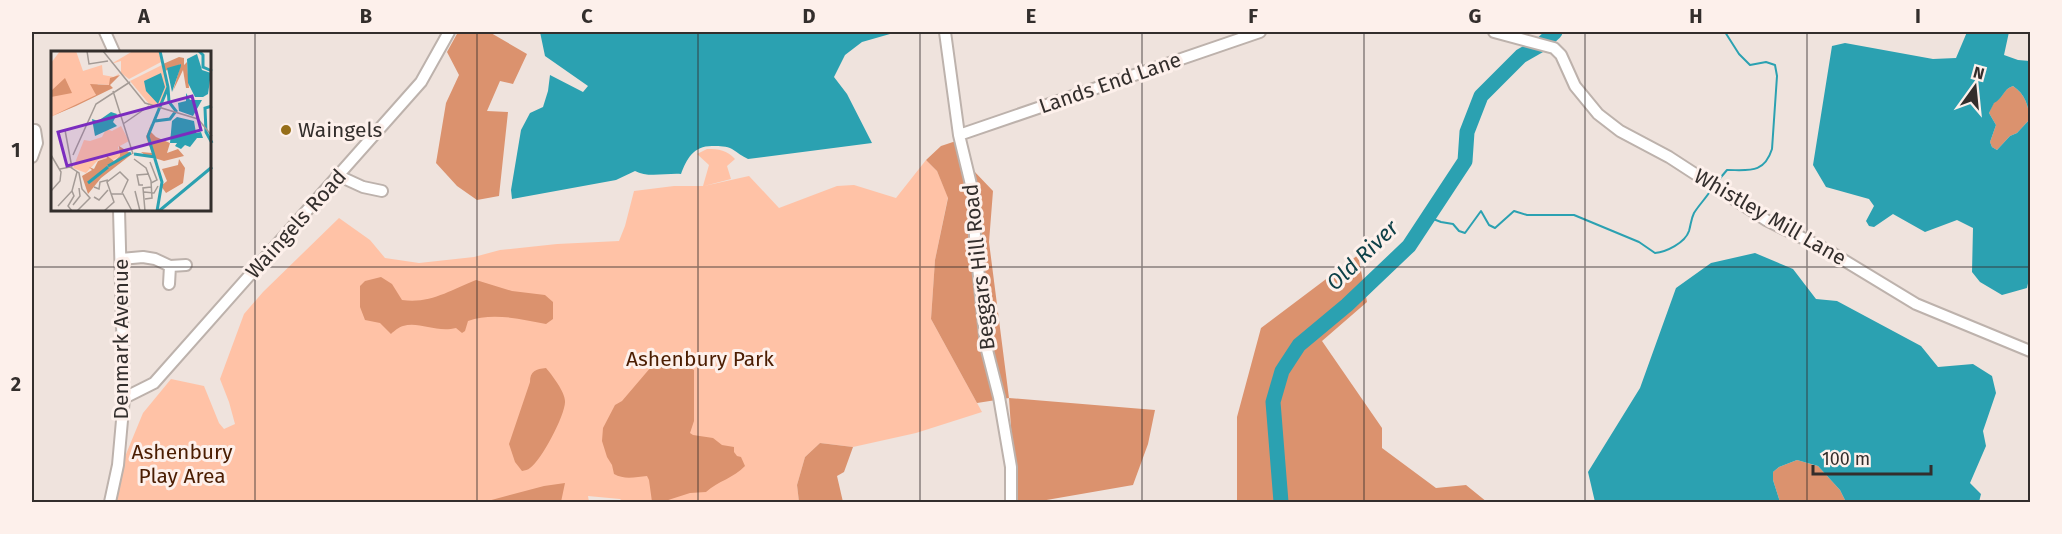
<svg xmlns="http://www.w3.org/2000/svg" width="2062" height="534" font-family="'Fira Sans',sans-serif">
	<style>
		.green { fill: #ffc2a6 }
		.forest { fill: #db926e }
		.water { fill: #2ba1b1; fill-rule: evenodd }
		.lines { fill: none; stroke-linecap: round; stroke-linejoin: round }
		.stream { stroke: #2ba1b1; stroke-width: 2 }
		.river { stroke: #2ba1b1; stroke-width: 15 }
		.minor-casing { stroke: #bdb2ac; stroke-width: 14 }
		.minor { stroke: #fff; stroke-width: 10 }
		.grid { fill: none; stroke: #332e2c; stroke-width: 1.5; stroke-opacity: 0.55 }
		.poi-dot { fill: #966e19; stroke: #fdf0eb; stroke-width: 2 }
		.labels { text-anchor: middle; stroke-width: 6; stroke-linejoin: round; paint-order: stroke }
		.street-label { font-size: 21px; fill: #332e2c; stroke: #fdf0eb }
		.poi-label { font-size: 21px; fill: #332e2c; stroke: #fdf0eb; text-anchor: start }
		.park-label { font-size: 21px; fill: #4b1d02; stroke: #fdf0eb }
		.water-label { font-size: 22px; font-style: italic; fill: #0e4148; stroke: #fdf0eb }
		.inset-river { fill: none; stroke: #2ba1b1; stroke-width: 3 }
		.inset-road { fill: none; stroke: #a49b96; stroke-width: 1.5 }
		.view { fill: #7b2cbf; fill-opacity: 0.15; stroke: #7b2cbf; stroke-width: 3 }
		.inset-edge { fill: none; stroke: #332e2c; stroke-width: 3 }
		.neatline { fill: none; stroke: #332e2c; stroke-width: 2 }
		.grid-label { font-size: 20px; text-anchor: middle; font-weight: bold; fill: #332e2c }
	</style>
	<rect width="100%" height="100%" fill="#efe3dd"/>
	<path class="green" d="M707,149C719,149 727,150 735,159L727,166L731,179L704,186L749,176L779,208L837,186L854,185L896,198L926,160L937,171L948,197L935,260L931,319L982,412L916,433L853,447L820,443L805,457L797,485L799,502H624L620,499L588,496L589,502H115L124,459L143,413L171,379L204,386L219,423L224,429L235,424L229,402L220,379L244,314L263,292L339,218L370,240L385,258L419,263L474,257L500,250L557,244L619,241L625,226L634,191L674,186H703L709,165L697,154Z"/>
	<path class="forest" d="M458,32H491V33L527,54L513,84L500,81L487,111L508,112L499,196L477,200L457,186L436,163L446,103L459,75L447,52Z
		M2013,86C2025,94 2028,105 2030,119L2017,133L2010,136L1997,150L1992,147L1990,142L1996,125L1989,113L1994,102C2003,99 2003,89 2013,86Z
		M965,138L973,170L993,191L989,242L1009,398L1155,410L1148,444L1133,485L1035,502H1016L1009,398L977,403L931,319L935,260L948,198L937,171L926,160L941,146Z
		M1358,255L1367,302L1322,341L1382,428V448L1436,488L1466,485L1487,502H1237V417L1261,328Z
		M381,277L392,284L402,300C431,304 450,290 476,280L512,291L545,295L553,302V319L546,324C521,319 492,312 468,321L465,331L462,333L456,328C436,333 419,321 403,326C399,327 394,331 391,334L380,323L365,320L360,307V286L365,281Z
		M669,359L677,361L694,370V421L690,433L693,435L713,438L722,445L734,447V452L737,456L741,457L745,466C734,478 718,481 706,492L690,493L662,502H652L649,480L647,476C636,477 624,480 614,474L612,465L607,457L602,441L603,428L615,405L622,401L651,367L652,363Z
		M546,368C552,375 565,392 565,401C566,414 541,461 530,468C528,470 525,470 522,471L515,462L509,444L530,382C530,371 536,369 546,368Z
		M820,443L853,447L844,472L837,476L843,502H799L797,485L805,457Z
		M1797,460L1818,466L1840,490L1846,502H1780L1773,480V472L1779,467Z
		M565,483L561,502H484L544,486Z"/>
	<path class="water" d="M540,32H897L862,42L845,55L834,77L847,94L872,143L748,159C742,156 738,153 732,149C727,146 719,146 714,146C694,145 687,158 681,174C666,173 647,178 635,171L616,180L512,199L511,190L521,130L530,113L543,107L548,91L550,75L583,92L588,86L545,56Z
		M1967,32H2009L2004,55L2018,60L2030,61V274L2027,288L2002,295L1980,282L1972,272L1973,228L1957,220L1925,232L1893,214L1874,227L1869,226L1866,221L1874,206L1869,199L1826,187L1813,165L1832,46L1845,43L1933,59L1956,58ZM2013,86C2025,94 2028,105 2030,119L2017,133L2010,136L1997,150L1992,147L1990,142L1996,125L1989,113L1994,103C2003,99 2003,89 2013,86Z
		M1755,253L1793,269L1816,299L1837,301L1921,346L1938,367L1973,364L1992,376L1996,393L1983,431L1986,446L1970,483L1981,494L1979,502H1846L1840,490L1818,466L1797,460L1779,467L1773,472V480L1780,502H1595L1588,472L1640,388L1676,288L1711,263Z"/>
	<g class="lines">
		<path class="stream" d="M1716,183L1727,170C1749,170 1764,174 1772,149L1777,76L1775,65L1766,62L1750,65L1739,54L1725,32
			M1428,217L1441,222L1453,224L1459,231L1465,233L1481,211L1489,225L1495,228L1514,211L1527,215H1574L1639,242L1655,253C1666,252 1685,243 1689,231C1691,224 1691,219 1694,213C1699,205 1706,198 1711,190"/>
		<path class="river" d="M1281,502L1273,402L1282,371L1299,345L1347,305L1409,246L1465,161L1467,132L1481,96L1521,56L1542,44L1555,32"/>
		<g class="minor-casing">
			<path id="minor" d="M105,32L114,52
				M945,32L959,135L974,197L975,237L986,346L999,397L1011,467V502
				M1494,32L1554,48L1561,55L1575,86L1598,114L1620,131L1669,157L1766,220L1827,250L1916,304L2030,351
				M959,135L1260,32
				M32,157L37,143L35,130
				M339,176L363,187L382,191
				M121,259L143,257L155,259L170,266L186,265
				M169,284L170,266
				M124,398L154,383L421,82L449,32
				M110,502L118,465L124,398L119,210"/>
		</g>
		<use href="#minor" class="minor"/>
	</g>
	<path class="grid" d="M255,32V502M477,32V502M698,32V502M920,32V502M1142,32V502M1364,32V502M1585,32V502M1807,32V502M32,267H2030"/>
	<circle class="poi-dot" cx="286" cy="130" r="6"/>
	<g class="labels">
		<g class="street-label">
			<text transform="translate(1110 83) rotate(-19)" y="7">Lands End Lane</text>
			<text transform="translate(1770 217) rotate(30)" y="7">Whistley Mill Lane</text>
			<text transform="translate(296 224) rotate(-48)" y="7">Waingels Road</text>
			<text transform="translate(979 267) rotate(-96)" y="7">Beggars Hill Road</text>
			<text transform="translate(121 339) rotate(-90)" y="7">Denmark Avenue</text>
		</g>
		<g class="poi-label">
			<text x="298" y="137">Waingels</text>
		</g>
		<g class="park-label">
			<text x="700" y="366">Ashenbury Park</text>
			<text x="182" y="459">Ashenbury<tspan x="182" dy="24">Play Area</tspan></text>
		</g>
		<g class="water-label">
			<text transform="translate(1362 255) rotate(-44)" y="8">Old River</text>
		</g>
	</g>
	<g transform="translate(51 51)">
		<rect width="160" height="160" fill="#efe3dd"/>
		<path d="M9,0H25L32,20L51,14L52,24L63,26L69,22L58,34L47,33L43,38L45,45L0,66V12ZM82,0H108L110,11L78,28L70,22V10L60,13ZM111,14L117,36L109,55L99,54L79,30ZM70,75L78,90L67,96L69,105L62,109L54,103L56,107L47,109L35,122L22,117L33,89L39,90L51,86L55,78L61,80Z" fill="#ffc2a6"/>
		<path d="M128,6L133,7V14L136,11L138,37H135L132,19L122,40L130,13L114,20L112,13ZM69,24L59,34L62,37L25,55L1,65L45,44L39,33L58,34L59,27ZM14,27L21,42L0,46V40ZM100,73L99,80L105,86L119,92L116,102L127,98L133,105L113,110L94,104L90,101L101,102L95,86ZM68,95L81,103L50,127L37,143L31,125L41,119L38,116L43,118L47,110L56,107L54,103L63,110L69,105ZM128,108L134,117L132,132L115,142L110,135L116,130L111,118L127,114Z" fill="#db926e"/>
		<path d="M146,3L151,19L160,22L157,43L152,46H144L137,32L136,8ZM130,13V15L121,41L116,17ZM110,22L114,36L107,53L95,40L93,30ZM135,42L139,49H151L142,65L128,60L127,52L135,50ZM60,61L66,63L62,71L66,75L44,85L41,68L47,70ZM126,66L143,70L145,82L150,81L152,87H146L139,96L134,94L130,98L124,95L126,92H119L121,70Z" fill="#2ba1b1"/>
		<path class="inset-river" d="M148,0L152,4V16L161,20M161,55L154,57L155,81L161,92M104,70L119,68L125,60L118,51L117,36M83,103L104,106M57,115L80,102M37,132L57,116M106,160L111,131L97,85L117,36L109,0M108,160L161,116"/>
		<path class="inset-road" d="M36,0L38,13L57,10M52,0L94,52L147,68L161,85M62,40L82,103M72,73L98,55M14,79L21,117M0,104L10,121L9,130L0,140M22,104L45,53L79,31M83,108L95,117L100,130L101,147L94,148M99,111L106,129L100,132M9,118L19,116L28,122L31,138L39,147L26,160M92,134H88L86,124L98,123M43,136L48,138L49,131L57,129M84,140L89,160M93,141L103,142L107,135M60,143H72L81,160M43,146L48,149L57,139M22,154L29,145L28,137M7,155L21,140L26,121M21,160L17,155L23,145L21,140M53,160L63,151L56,131L69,121L77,129L71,142M94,160L92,137L100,136"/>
		<path class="view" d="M141,45L150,79L16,115L7,81Z"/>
		<rect width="160" height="160" class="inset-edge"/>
	</g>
	<rect width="2062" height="534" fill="none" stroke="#fdf0eb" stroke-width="66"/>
	<g transform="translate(1975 87) rotate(15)" stroke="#fdf0eb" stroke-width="4.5" paint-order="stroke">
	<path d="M0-4.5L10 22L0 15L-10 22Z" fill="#332e2c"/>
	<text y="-9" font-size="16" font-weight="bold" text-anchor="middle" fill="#332e2c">N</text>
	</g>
	<path d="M1813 465v9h118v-9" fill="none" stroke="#332e2c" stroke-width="3"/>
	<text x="1822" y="465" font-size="18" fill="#332e2c" stroke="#fdf0eb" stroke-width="4.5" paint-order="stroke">100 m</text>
	<rect x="33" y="33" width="1996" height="468" class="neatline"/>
	<g class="grid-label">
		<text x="144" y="23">A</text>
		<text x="366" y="23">B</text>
		<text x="587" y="23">C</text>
		<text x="809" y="23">D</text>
		<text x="1031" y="23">E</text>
		<text x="1253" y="23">F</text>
		<text x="1475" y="23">G</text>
		<text x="1696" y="23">H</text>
		<text x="1918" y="23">I</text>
		<text x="16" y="157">1</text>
		<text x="16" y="391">2</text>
	</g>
</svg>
